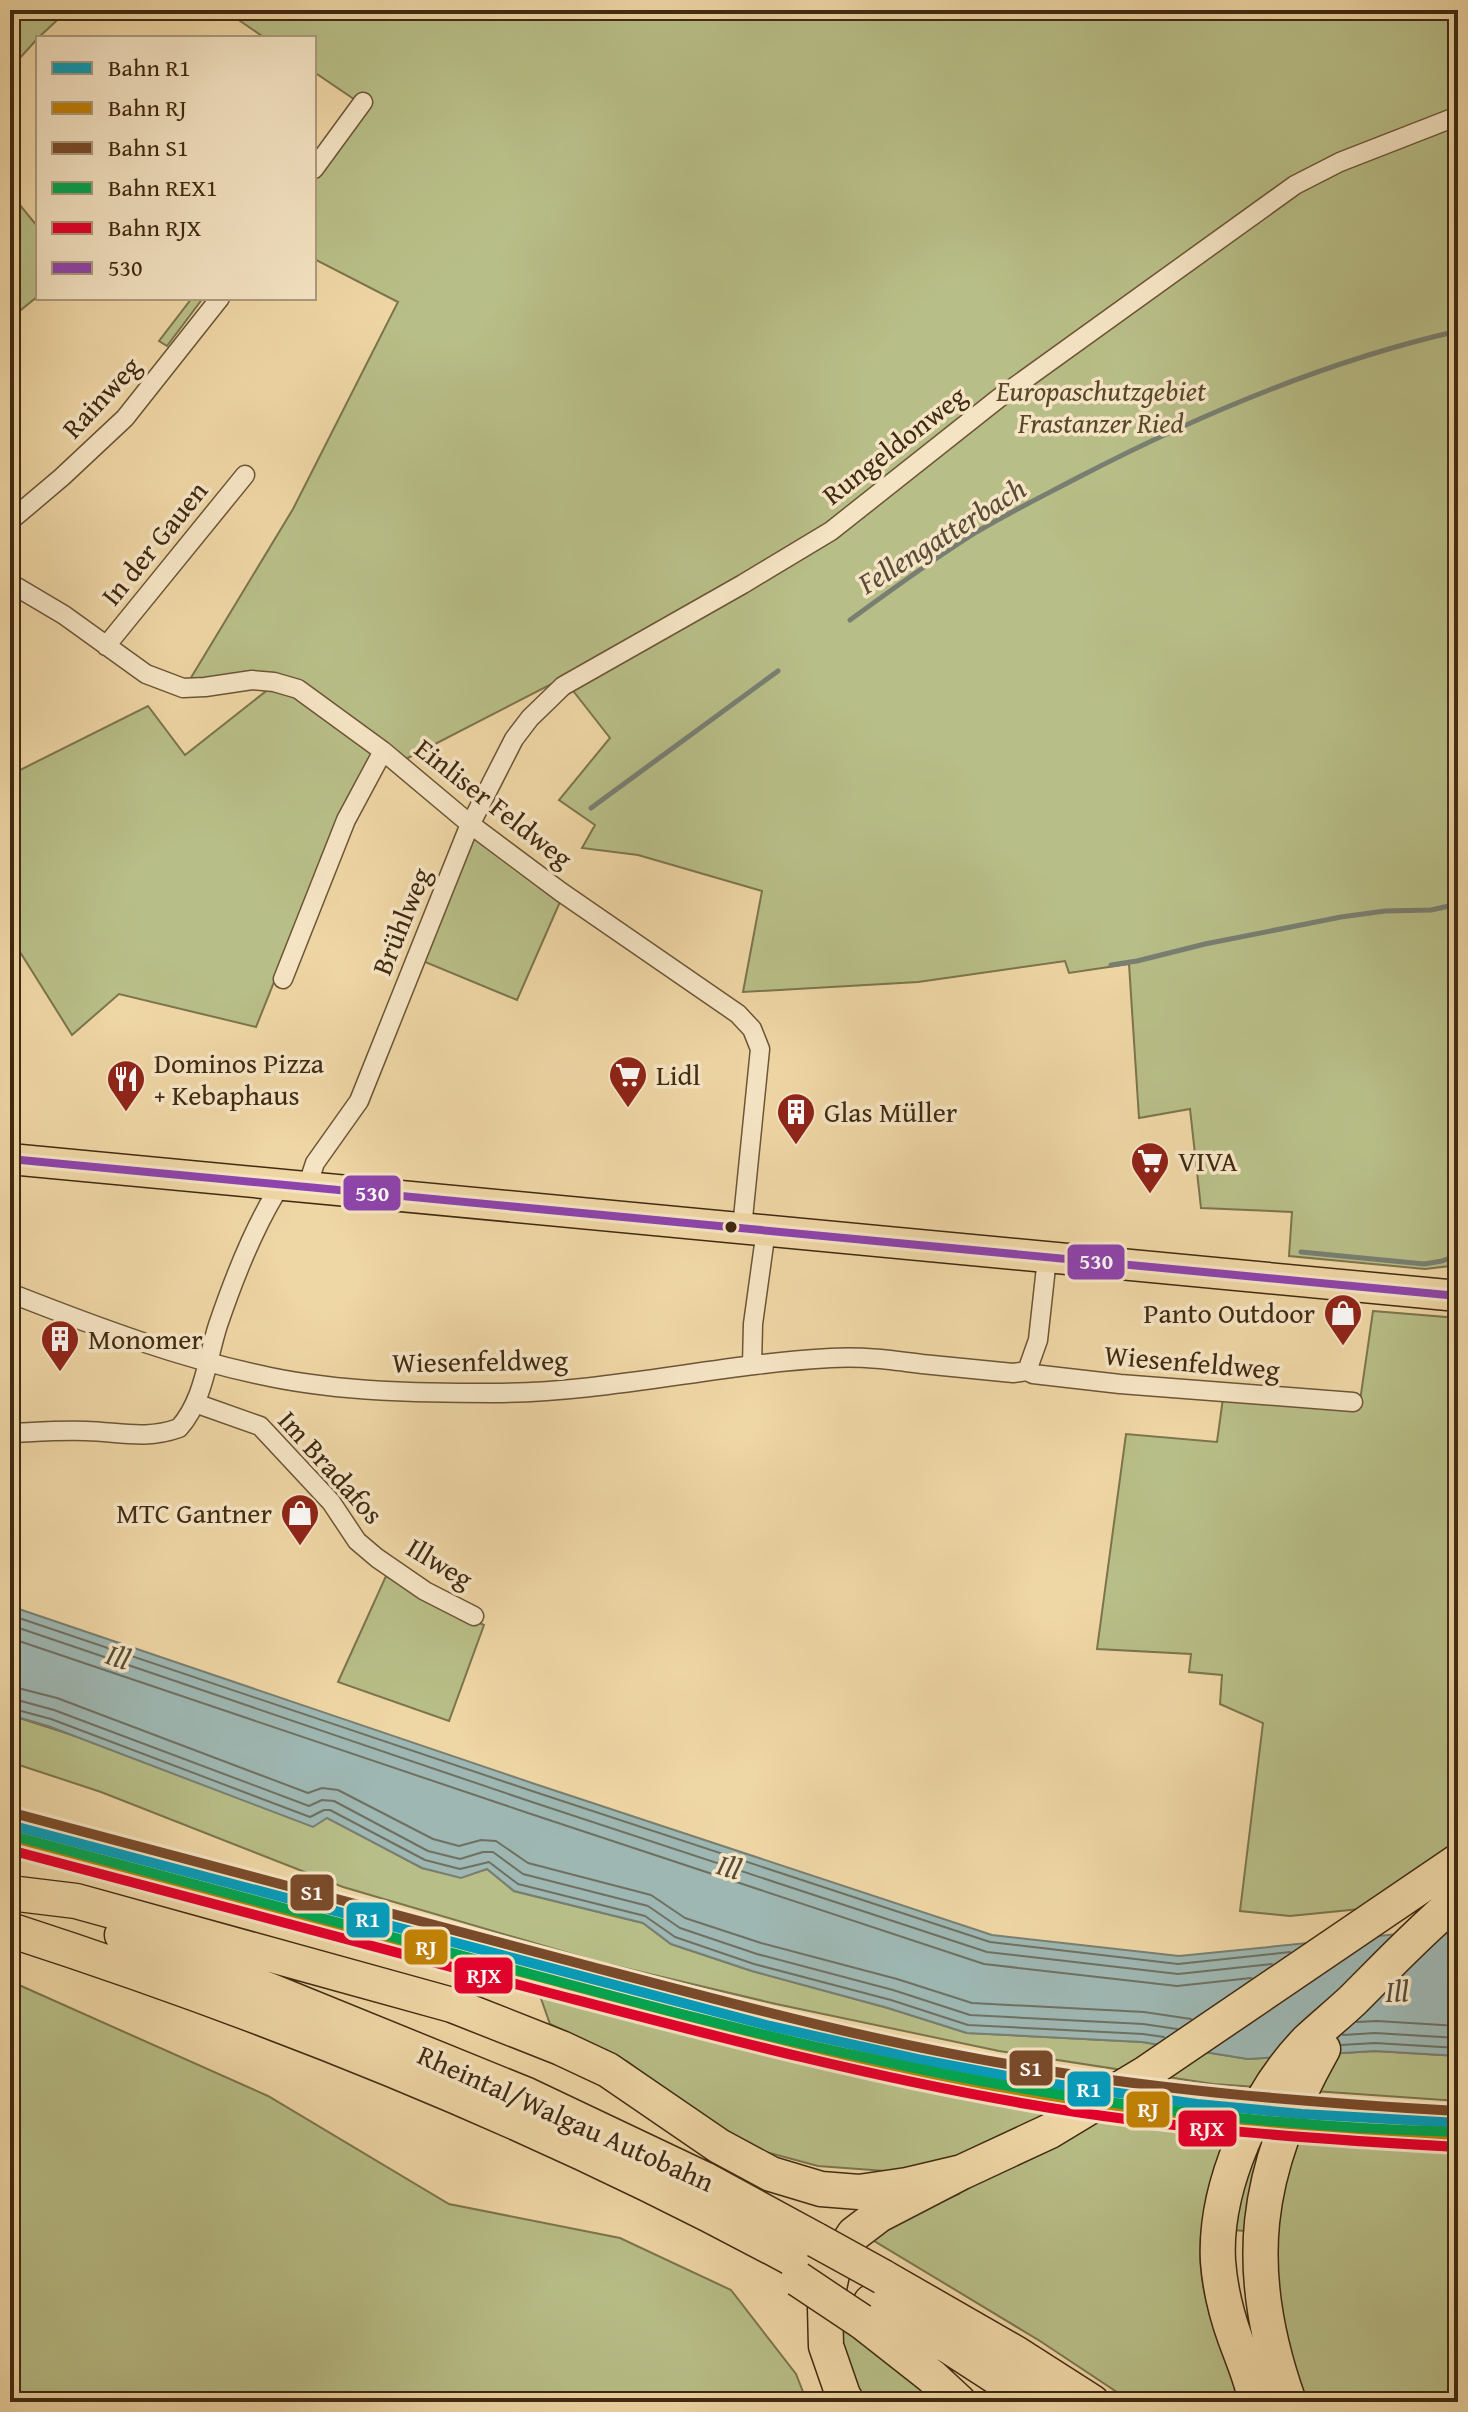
<svg xmlns="http://www.w3.org/2000/svg" width="1468" height="2412" font-family="'Gentium Book Plus',serif">
	<style>
		.green { fill: #b8be87; stroke: #7c744c; stroke-width: 2 }
		.water { fill: #9eb7b2; stroke: #787f72; stroke-width: 2 }
		.lines { fill: none; stroke-linecap: round; stroke-linejoin: round }
		.shore { stroke: #6f7062; stroke-width: 2 }
		.stream { stroke: #787f72; stroke-width: 5 }
		.street-casing { stroke: #6c5536; stroke-width: 21 }
		.primary-casing { stroke: #402a11; stroke-width: 33 }
		.highway-casing { stroke: #402a11; stroke-width: 37 }
		.street { stroke: #f5e4c4; stroke-width: 18 }
		.primary { stroke: #efd6a5; stroke-width: 30 }
		.highway { stroke: #efd6a5; stroke-width: 34 }
		.highway-bridge-casing { stroke: #402a11; stroke-width: 37; stroke-linecap: butt }
		.highway-bridge { stroke: #efd6a5; stroke-width: 34 }
		.bus-1-casing { stroke: #f5e4c4; stroke-width: 14 }
		.bus-1 { stroke: #8e44ad; stroke-width: 8 }
		.rail-1-casing { stroke: #f5e4c4; stroke-width: 16 }
		.rail-2-casing { stroke: #f5e4c4; stroke-width: 16 }
		.rail-3-casing { stroke: #f5e4c4; stroke-width: 16 }
		.rail-4-casing { stroke: #f5e4c4; stroke-width: 16 }
		.rail-5-casing { stroke: #f5e4c4; stroke-width: 16 }
		.rail-1 { stroke: #069cbb; stroke-width: 10 }
		.rail-2 { stroke: #c08105; stroke-width: 10 }
		.rail-3 { stroke: #7a4b2a; stroke-width: 10 }
		.rail-4 { stroke: #00a651; stroke-width: 10 }
		.rail-5 { stroke: #e4002b; stroke-width: 10 }
		.bus-dot { fill: #402a11; stroke: #f5e4c4; stroke-width: 3 }
		.labels { text-anchor: middle; stroke-width: 7; stroke-linejoin: round; paint-order: stroke }
		.park-label { font-size: 28px; font-style: italic; fill: #584829; stroke: #f5e4c4 }
		.street-label { font-size: 28px; fill: #402a11; stroke: #f5e4c4 }
		.poi-label { font-size: 28px; fill: #402a11; stroke: #f5e4c4; text-anchor: start }
		.water-label { font-size: 30px; font-style: italic; fill: #584d39; stroke: #f5e4c4 }
		.line-badge { stroke: #f5e4c4; stroke-width: 3 }
		.badge-label { font-size: 22px; text-anchor: middle; font-weight: bold; fill: #fff }
	</style>
	<rect width="100%" height="100%" fill="#efd6a5"/>
	<filter id="stains"><feTurbulence type="fractalNoise" baseFrequency=".0025" numOctaves="4"/><feColorMatrix values="0 0 0 0 .2 0 0 0 0 .09 0 0 0 0 .02 0 0 0 .5 -.17"/></filter>
	<radialGradient id="worn" r=".72"><stop offset=".6" stop-color="#630" stop-opacity="0"/><stop offset="1" stop-color="#630" stop-opacity=".3"/></radialGradient>
	<path class="green" d="M10,10H68L38,38L10,69Z
		M224,10H1458V1265L1425,1269L1289,1256L1292,1212L1201,1208L1190,1109L1139,1118L1129,964L1069,973L1065,961L918,982L743,992L762,891L638,855L582,848L595,825L559,800L610,738L563,678L404,760L381,744L341,815L256,1027L119,994L72,1035L10,936V775L148,706L185,755L284,677L189,681L293,509L398,302L314,259V178L367,108L314,72V38H265Z
		M10,193L38,227V296L10,319Z
		M192,298H203L167,346L159,341Z
		M466,811L567,886L517,1000L413,957Z
		M1373,1311L1458,1318V1845L1360,1909L1290,1916L1240,1911L1263,1723L1220,1704L1222,1675L1189,1672L1191,1654L1097,1649L1126,1434L1217,1442L1223,1398L1359,1408Z
		M386,1576L484,1625L449,1721L338,1682Z
		M10,1715L327,1817L422,1868L461,1877L487,1869L514,1891L643,1923L671,1944L752,1971L888,2008L967,2033L1142,2042L1248,2059L1375,2051L1458,2056V2101L1213,2084L999,2051L776,2004L599,1962L343,1887L101,1792L10,1762Z
		M10,1981L268,2096L449,2204L620,2238L731,2290L796,2374L807,2402H10Z
		M539,1993L843,2070L1144,2124L1372,2149L1458,2150V2402H1307L1298,2387L1277,2318L1276,2233L1202,2228C1193,2285 1218,2340 1238,2392L1239,2402H1132L1040,2341L871,2239L890,2223L959,2194L942,2162L913,2173L818,2166L762,2151L700,2115L628,2062L550,2024Z
		M835,2319L940,2402H865L844,2378Z"/>
	<path class="water" d="M10,1606L538,1785L992,1935L1179,1956L1458,1928V2056L1375,2051L1248,2059L1142,2042L967,2033L888,2008L752,1971L671,1944L643,1923L514,1891L487,1869L461,1878L422,1868L327,1818L313,1827L48,1726L10,1715Z"/>
	<g class="lines">
		<path class="shore" d="M10,1615L535,1792L990,1942L1178,1964L1290,1952
			M10,1625L532,1802L987,1952L1178,1974L1272,1964
			M10,1638L528,1813L984,1964L1177,1986L1251,1978
			M10,1686L57,1698L308,1793L322,1788L338,1790L433,1839L459,1846L481,1840L496,1841L528,1863L651,1895L685,1918L761,1943L897,1979L972,2003L1144,2012L1191,2019
			M10,1698L54,1710L309,1806L322,1800L334,1801L428,1851L460,1859L483,1852H493L523,1874L648,1906L680,1928L757,1954L893,1990L970,2015L1143,2024L1177,2029
			M10,1708L51,1719L310,1817L324,1810H330L425,1860L460,1869L489,1862L518,1884L645,1916L675,1937L754,1964L891,2000L968,2025L1143,2034L1164,2037
			M1357,2022L1377,2021L1458,2026
			M1343,2035L1375,2033L1458,2038
			M1341,2045L1375,2043L1458,2048"/>
		<path class="stream" d="M850,620C891,590 932,560 975,533C1008,513 1043,496 1077,478C1198,415 1325,361 1458,331
			M591,808L778,671
			M1111,965L1137,961L1205,944L1341,917L1385,911L1431,910L1458,904
			M1301,1252L1424,1264L1442,1261L1458,1255"/>
		<g class="street-casing">
			<path id="street" d="M314,169L363,102
				M10,521L62,477L125,418L220,298
				M10,583L64,615L146,674L183,688L205,687L252,680L274,682L298,689L383,751L470,824L561,892L738,1014L752,1029L760,1049L742,1228
				M106,646L245,475
				M283,979L346,820L383,751
				M307,1187L315,1163L359,1101L468,829L514,739L530,718L563,686L743,584L831,531L999,398L1295,185L1340,162L1458,116
				M10,1293C94,1326 181,1359 270,1377C343,1392 419,1393 493,1393C607,1393 718,1364 831,1358C862,1356 892,1360 922,1364C952,1367 982,1370 1013,1373L1027,1371L1033,1374L1120,1384L1353,1402
				M752,1365L753,1324L766,1230
				M1027,1371L1038,1340L1047,1258
				M195,1403L260,1426L331,1502L357,1541L377,1558L425,1591L474,1616
				M10,1433C35,1432 61,1430 86,1431C120,1432 146,1440 179,1428C204,1400 207,1359 218,1325C233,1281 251,1234 275,1194L278,1184"/>
		</g>
		<g class="primary-casing">
			<path id="primary" d="M10,1159L1458,1296"/>
		</g>
		<g class="highway-casing">
			<path id="highway" d="M10,1893L76,1901L452,2005L561,2048L608,2070L719,2146L771,2174L821,2189L859,2192L907,2185L962,2172
				M10,1930C284,2019 552,2127 804,2265
				M122,1935L271,1991L527,2095L704,2179L816,2240
				M883,2277L1017,2354L1092,2402
				M871,2302L950,2347L1035,2402
				M861,2321L931,2376L959,2402
				M847,2402L843,2395L826,2346L825,2307L834,2265L854,2234L879,2215L962,2172L1050,2131L1146,2073L1458,1861
				M1256,2402C1252,2380 1243,2360 1235,2338C1226,2313 1220,2288 1218,2261C1214,2187 1256,2094 1307,2041C1322,2027 1338,2014 1353,2000C1387,1966 1420,1931 1458,1899
				M1289,2402C1241,2268 1254,2172 1323,2049"/>
		</g>
		<use href="#street" class="street"/>
		<use href="#primary" class="primary"/>
		<use href="#highway" class="highway"/>
		<g class="highway-bridge-casing">
			<path id="highway-bridge" d="M816,2240L883,2277
				M798,2279L861,2321"/>
		</g>
		<use href="#highway-bridge" class="highway-bridge"/>
		<g class="bus-1-casing">
			<path id="bus-1" d="M10,1159L1458,1296"/>
		</g>
		<use href="#bus-1" class="bus-1"/>
		<g class="rail-1-casing">
			<path id="rail-1" d="M10,1825L770,2026L917,2059L1033,2081L1197,2104L1302,2114L1458,2123"/>
		</g>
		<g class="rail-2-casing">
			<path id="rail-2" d="M10,1837C183,1883 355,1929 528,1974C694,2018 859,2063 1028,2092C1170,2117 1314,2127 1457,2135"/>
		</g>
		<g class="rail-3-casing">
			<path id="rail-3" d="M13,1813C197,1862 382,1911 566,1960C722,2001 878,2044 1037,2069C1177,2092 1317,2103 1458,2111"/>
		</g>
		<g class="rail-4-casing">
			<path id="rail-4" d="M10,1835C163,1876 317,1917 471,1958C602,1993 734,2030 868,2058C1062,2101 1259,2127 1458,2132"/>
		</g>
		<g class="rail-5-casing">
			<path id="rail-5" d="M10,1850C187,1897 365,1944 542,1991C703,2033 863,2076 1027,2104C1170,2129 1313,2139 1457,2147"/>
		</g>
		<use href="#rail-1" class="rail-1"/>
		<use href="#rail-2" class="rail-2"/>
		<use href="#rail-3" class="rail-3"/>
		<use href="#rail-4" class="rail-4"/>
		<use href="#rail-5" class="rail-5"/>
	</g>
	<defs>
		<g id="supermarket-pin" transform="scale(2)"><path d="M0 17L-7.5 6A9.5 9.5 0 1 1 7.5 6Z" fill="#8f2418" stroke="#f5e4c4"/><path d="M-6-5.5h2.5l.6 2H6L4.5 2H-2.5L-4.4-4H-6ZM-1.5 3.2a1.3 1.3 0 1 0 .1 0ZM3 3.2a1.3 1.3 0 1 0 .1 0Z" fill="#fff"/></g>
		<g id="restaurant-pin" transform="scale(2)"><path d="M0 17L-7.5 6A9.5 9.5 0 1 1 7.5 6Z" fill="#8f2418" stroke="#f5e4c4"/><path d="M-5-6h1v4h1v-4h1v4h1v-4h1v5L-1.5 .5V6h-2V.5L-5-1ZM5-6V6H3V1.5H1.5Q1.5-4 5-6Z" fill="#fff"/></g>
		<g id="building-pin" transform="scale(2)"><path d="M0 17L-7.5 6A9.5 9.5 0 1 1 7.5 6Z" fill="#8f2418" stroke="#f5e4c4"/><path d="M-4-6H4V6H1V3H-1V6H-4ZM-2.5-4.3h1.7v1.8h-1.7ZM.8-4.3h1.7v1.8H.8ZM-2.5-1h1.7V.8h-1.7ZM.8-1h1.7V.8H.8Z" fill="#fff"/></g>
		<g id="shop-pin" transform="scale(2)"><path d="M0 17L-7.5 6A9.5 9.5 0 1 1 7.5 6Z" fill="#8f2418" stroke="#f5e4c4"/><path d="M-5-2.5h2.3a2.7 3.5 0 0 1 5.4 0H5L5.5 6h-11ZM-1.5-2.5h3a1.5 2.3 0 0 0-3 0Z" fill="#fff"/></g>
	</defs>
	<g fill-rule="evenodd">
		<use href="#supermarket-pin" x="628" y="1075"/>
		<use href="#restaurant-pin" x="126" y="1079"/>
		<use href="#building-pin" x="796" y="1112"/>
		<use href="#supermarket-pin" x="1150" y="1161"/>
		<use href="#shop-pin" x="1343" y="1313"/>
		<use href="#building-pin" x="60" y="1339"/>
		<use href="#shop-pin" x="300" y="1513"/>
	</g>
	<circle class="bus-dot" cx="731" cy="1227" r="7"/>
	<g class="labels">
		<g class="park-label">
			<text x="1101" y="401">Europaschutzgebiet<tspan x="1101" dy="32">Frastanzer Ried</tspan></text>
		</g>
		<g class="street-label">
			<text transform="translate(101 397) rotate(-47)" y="10">Rainweg</text>
			<text transform="translate(894 445) rotate(-38)" y="10">Rungeldonweg</text>
			<text transform="translate(154 543) rotate(-51)" y="10">In der Gauen</text>
			<text transform="translate(494 803) rotate(38)" y="10">Einliser Feldweg</text>
			<text transform="translate(401 921) rotate(-68)" y="10">Brühlweg</text>
			<text transform="translate(480 1361) rotate(-1)" y="10">Wiesenfeldweg</text>
			<text transform="translate(1192 1362) rotate(5)" y="10">Wiesenfeldweg</text>
			<text transform="translate(331 1467) rotate(48)" y="10">Im Bradafos</text>
			<text transform="translate(440 1563) rotate(31)" y="10">Illweg</text>
			<text transform="translate(566 2118) rotate(24)" y="10">Rheintal/Walgau Autobahn</text>
		</g>
		<g class="poi-label">
			<text x="154" y="1073">Dominos Pizza<tspan x="154" dy="32">+ Kebaphaus</tspan></text>
			<text x="656" y="1085">Lidl</text>
			<text x="824" y="1122">Glas Müller</text>
			<text x="1178" y="1171">VIVA</text>
			<text x="1315" y="1323" text-anchor="end">Panto Outdoor</text>
			<text x="88" y="1349">Monomer</text>
			<text x="272" y="1523" text-anchor="end">MTC Gantner</text>
		</g>
		<g class="water-label">
			<text transform="translate(942 536) rotate(-32)" y="10">Fellengatterbach</text>
			<text transform="translate(118 1657) rotate(19)" y="10">Ill</text>
			<text transform="translate(729 1867) rotate(17)" y="10">Ill</text>
			<text x="1397" y="2002">Ill</text>
		</g>
	</g>
	<g class="line-badge">
		<rect x="342" y="1174" width="60" height="38" rx="8" fill="#8e44ad"/>
		<rect x="1066" y="1243" width="60" height="38" rx="8" fill="#8e44ad"/>
		<rect x="289" y="1873" width="46" height="39" rx="8" fill="#7a4b2a"/>
		<rect x="345" y="1901" width="46" height="38" rx="8" fill="#069cbb"/>
		<rect x="403" y="1928" width="46" height="38" rx="8" fill="#c08105"/>
		<rect x="453" y="1956" width="61" height="39" rx="8" fill="#e4002b"/>
		<rect x="1008" y="2049" width="46" height="38" rx="8" fill="#7a4b2a"/>
		<rect x="1066" y="2070" width="46" height="38" rx="8" fill="#069cbb"/>
		<rect x="1125" y="2090" width="46" height="39" rx="8" fill="#c08105"/>
		<rect x="1177" y="2109" width="61" height="39" rx="8" fill="#e4002b"/>
	</g>
	<g class="badge-label">
		<text x="372" y="1201">530</text>
		<text x="1096" y="1269">530</text>
		<text x="312" y="1900">S1</text>
		<text x="368" y="1927">R1</text>
		<text x="426" y="1955">RJ</text>
		<text x="484" y="1983">RJX</text>
		<text x="1031" y="2076">S1</text>
		<text x="1089" y="2097">R1</text>
		<text x="1148" y="2117">RJ</text>
		<text x="1207" y="2136">RJX</text>
	</g>
	<rect width="1468" height="2412" fill="none" stroke="#efd6a5" stroke-width="40"/>
	<rect x="12" y="12" width="1444" height="2388" fill="none" stroke="#402a11" stroke-width="4"/>
	<rect x="20" y="20" width="1428" height="2372" fill="none" stroke="#402a11" stroke-width="2"/>
	<rect x="36" y="36" width="280" height="264" fill="#f5e4c4" stroke="#ad9a7c" stroke-width="2"/>
	<rect x="52" y="62" width="40" height="12" fill="#069cbb" stroke="#ad9a7c" stroke-width="2"/>
	<text x="108" y="76" font-size="24" fill="#402a11">Bahn R1</text>
	<rect x="52" y="102" width="40" height="12" fill="#c08105" stroke="#ad9a7c" stroke-width="2"/>
	<text x="108" y="116" font-size="24" fill="#402a11">Bahn RJ</text>
	<rect x="52" y="142" width="40" height="12" fill="#7a4b2a" stroke="#ad9a7c" stroke-width="2"/>
	<text x="108" y="156" font-size="24" fill="#402a11">Bahn S1</text>
	<rect x="52" y="182" width="40" height="12" fill="#00a651" stroke="#ad9a7c" stroke-width="2"/>
	<text x="108" y="196" font-size="24" fill="#402a11">Bahn REX1</text>
	<rect x="52" y="222" width="40" height="12" fill="#e4002b" stroke="#ad9a7c" stroke-width="2"/>
	<text x="108" y="236" font-size="24" fill="#402a11">Bahn RJX</text>
	<rect x="52" y="262" width="40" height="12" fill="#8e44ad" stroke="#ad9a7c" stroke-width="2"/>
	<text x="108" y="276" font-size="24" fill="#402a11">530</text>
	<rect width="100%" height="100%" filter="url(#stains)"/>
	<rect width="100%" height="100%" fill="url(#worn)"/>
</svg>
